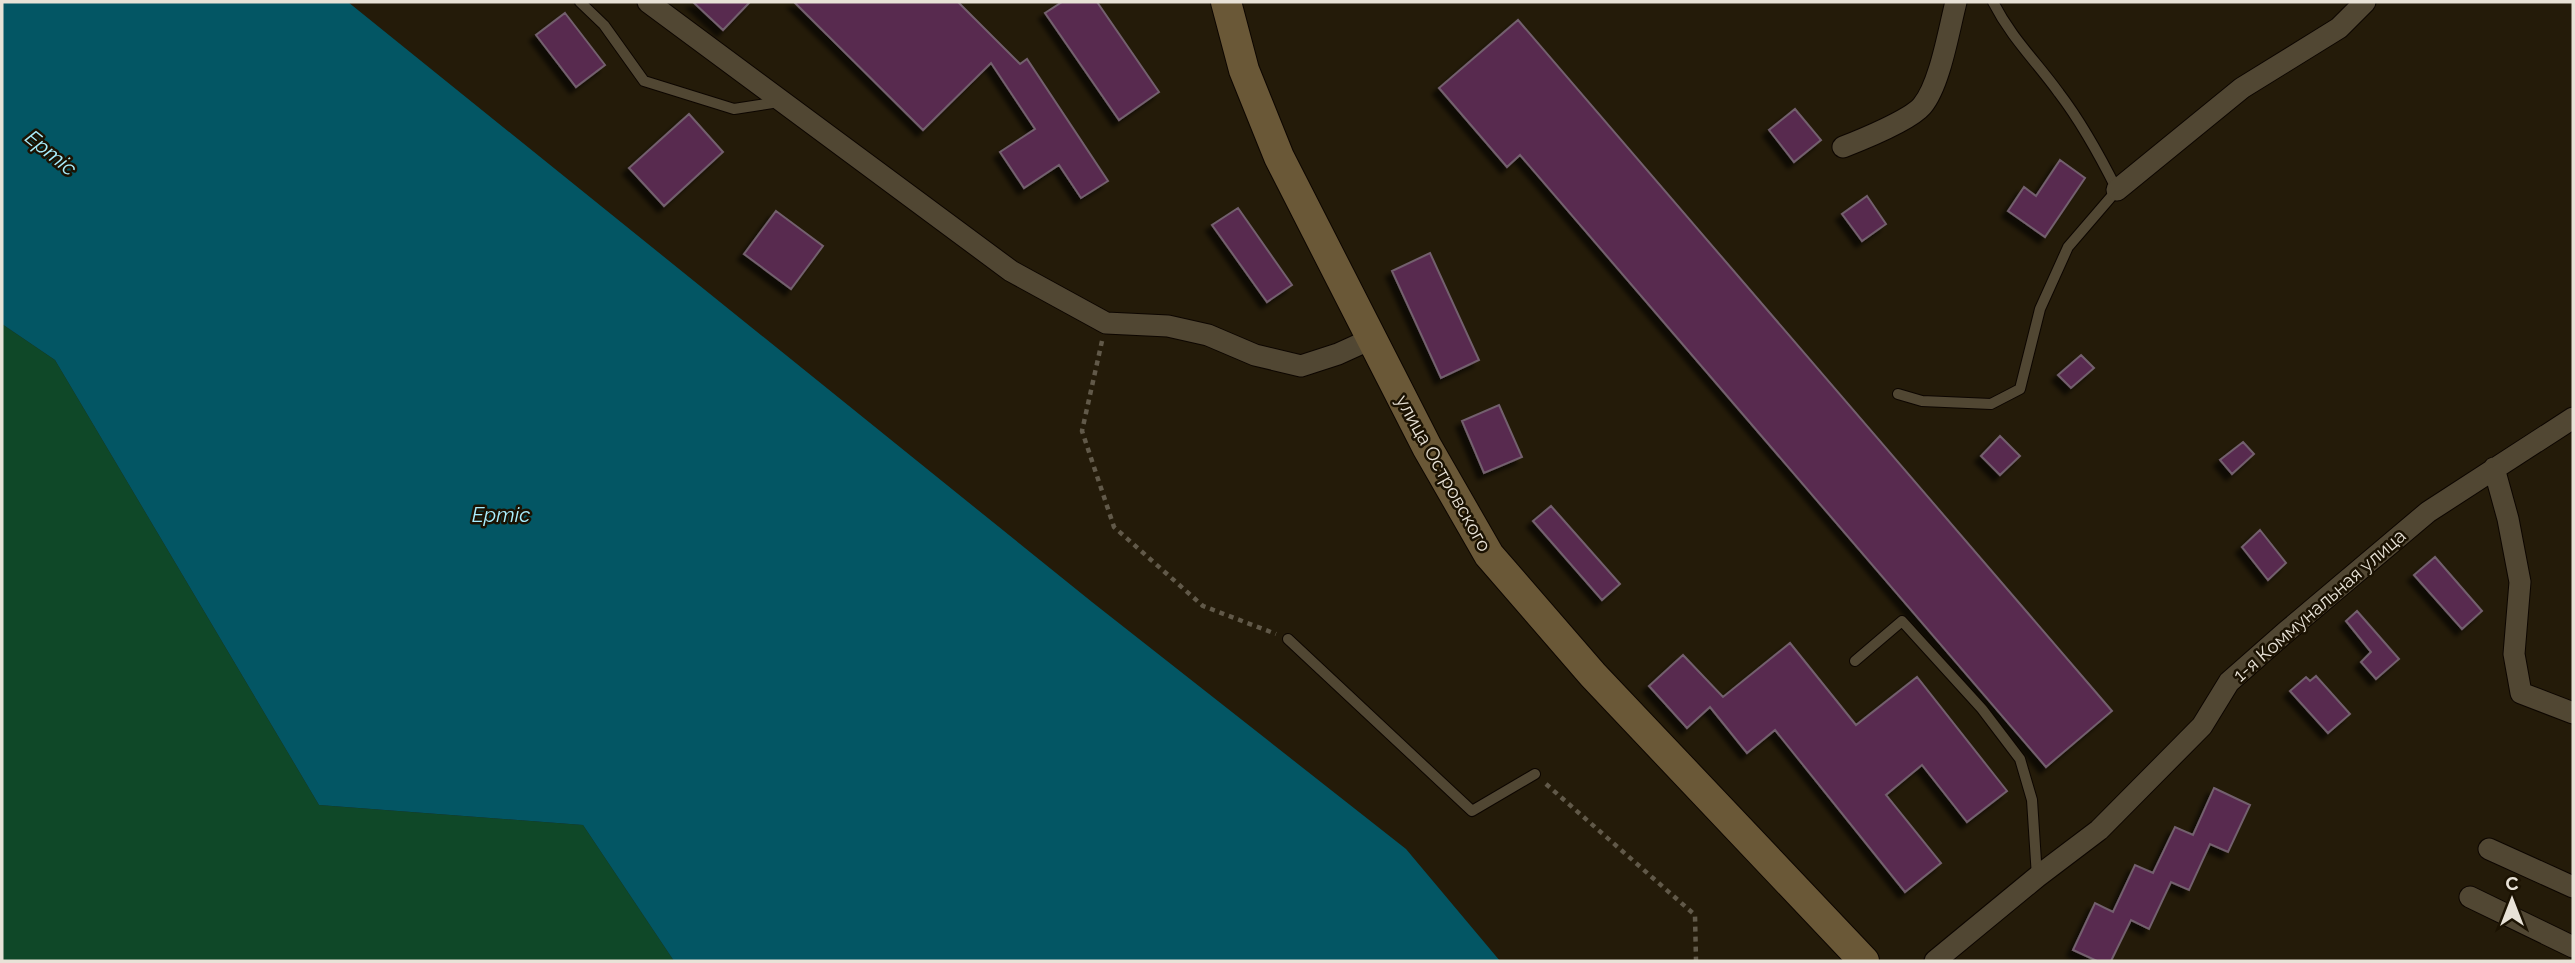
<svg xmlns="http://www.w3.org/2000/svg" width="2575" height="963" font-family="Raleway,sans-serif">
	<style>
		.green { fill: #0f4828 }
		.water { fill: #035664 }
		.building { fill: #592950; stroke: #73606e; stroke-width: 2; filter: url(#shadow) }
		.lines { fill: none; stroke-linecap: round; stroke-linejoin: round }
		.lane-casing { stroke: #0d0600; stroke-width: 12 }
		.street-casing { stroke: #0d0600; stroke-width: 23 }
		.secondary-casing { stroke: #0d0600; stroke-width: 32 }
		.path { stroke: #615949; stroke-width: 4.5; stroke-dasharray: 5 5; stroke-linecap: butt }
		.lane { stroke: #514733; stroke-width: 10 }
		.street { stroke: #514733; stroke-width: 21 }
		.secondary { stroke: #6a5837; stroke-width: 30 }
		.labels { text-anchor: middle; stroke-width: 5; stroke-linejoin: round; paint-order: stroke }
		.street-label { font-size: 19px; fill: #e8e2d7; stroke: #1b1202 }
		.water-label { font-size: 21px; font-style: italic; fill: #a9eefe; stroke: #1b1202 }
	</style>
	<defs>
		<filter id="shadow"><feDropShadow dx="-6" dy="6" stdDeviation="2" flood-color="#0009"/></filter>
	</defs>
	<rect width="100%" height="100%" fill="#241b09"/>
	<path class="green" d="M2,324L55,360L319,805L583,825L674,961H2Z"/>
	<path class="water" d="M2,2H348L1092,602L1406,849L1500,961H674L583,825L319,805L55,360L2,324Z"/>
	<path class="building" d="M693,2H750L723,30Z
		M794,2H958L1020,64L1027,59L1108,181L1081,198L1059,165L1024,188L1000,152L1035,129L991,63L923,130Z
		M1062,2H1097L1159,92L1119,120L1045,13Z
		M565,13L605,65L576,87L536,35Z
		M1518,20L2112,711L2046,767L1520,155L1507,167L1439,88Z
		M1795,109L1821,140L1794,162L1769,130Z
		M689,114L723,152L664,206L629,168Z
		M2060,160L2085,178L2045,237L2008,211L2024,187L2036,196Z
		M1867,196L1886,224L1862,241L1842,214Z
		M1238,208L1292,285L1267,302L1212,225Z
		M776,211L823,246L791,289L744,254Z
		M1430,253L1479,360L1441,378L1392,271Z
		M2081,355L2094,368L2071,388L2058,375Z
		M1499,405L1522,457L1484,473L1462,421Z
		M2000,436L2020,456L2000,475L1981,456Z
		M2243,442L2254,454L2232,474L2220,460Z
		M1551,506L1620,584L1602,600L1533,521Z
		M2260,530L2286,563L2268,580L2242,547Z
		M2435,557L2482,611L2462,629L2414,575Z
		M2357,611L2399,659L2376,679L2361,662L2371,652L2346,621Z
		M1790,643L1856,725L1917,677L2007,791L1967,822L1922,765L1886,795L1941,863L1905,892L1775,730L1747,753L1710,707L1687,728L1649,686L1683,655L1723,697Z
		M2316,676L2350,714L2328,733L2290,691L2306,677L2310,681Z
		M2214,788L2250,805L2228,852L2210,844L2189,890L2171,882L2149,929L2131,920L2111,961H2097L2073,950L2095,903L2113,912L2135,865L2153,873L2175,827L2193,835Z"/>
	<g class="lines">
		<g class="lane-casing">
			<path id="lane" d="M580,2L604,25L644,81L734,109L779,102
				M1898,394L1922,401L1991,404L2020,389L2040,309L2068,247L2117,190C2100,156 2082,123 2059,93C2036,61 2012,39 1993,2
				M1288,639L1472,811L1535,774
				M1855,661L1902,621L1982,709L2020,759L2032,800L2037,877"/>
		</g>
		<g class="street-casing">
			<path id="street" d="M648,2L1011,271L1106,323L1168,326L1208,335L1255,355L1301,366L1338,354L1371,339
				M1843,147C1861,140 1910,120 1922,106C1940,85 1949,29 1956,2
				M2117,190L2242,88L2339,28L2365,2
				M2494,468L2508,519L2520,582L2514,654L2521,693L2573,713
				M2489,849L2573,887
				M2470,897L2573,947
				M1935,961L2037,877L2099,830L2202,726L2229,682L2287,631L2428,512L2573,418"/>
		</g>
		<g class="secondary-casing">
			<path id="secondary" d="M1226,2L1244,70L1279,157L1427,447L1489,555L1593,675L1864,961"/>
		</g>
		<path class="path" d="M1102,341L1082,431L1114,527L1203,606L1276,634
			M1546,784L1695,915L1696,961"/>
		<use href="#lane" class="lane"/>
		<use href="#street" class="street"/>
		<use href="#secondary" class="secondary"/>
	</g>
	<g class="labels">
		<g class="street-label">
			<text transform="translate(1444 473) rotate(61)" y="7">улица Островского</text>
			<text transform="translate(2319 605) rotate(-41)" y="7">1-я Коммунальная улица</text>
		</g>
		<g class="water-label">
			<text transform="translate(51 153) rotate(39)" y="7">Ертіс</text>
			<text x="501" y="522">Ертіс</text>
		</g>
	</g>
	<rect width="2575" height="963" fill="none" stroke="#e8e2d7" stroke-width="7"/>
	<g transform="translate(2512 900)" stroke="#1b1202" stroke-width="5" paint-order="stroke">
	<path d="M0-5L12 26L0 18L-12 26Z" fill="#e8e2d7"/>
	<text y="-10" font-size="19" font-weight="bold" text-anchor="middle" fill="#e8e2d7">С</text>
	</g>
</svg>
